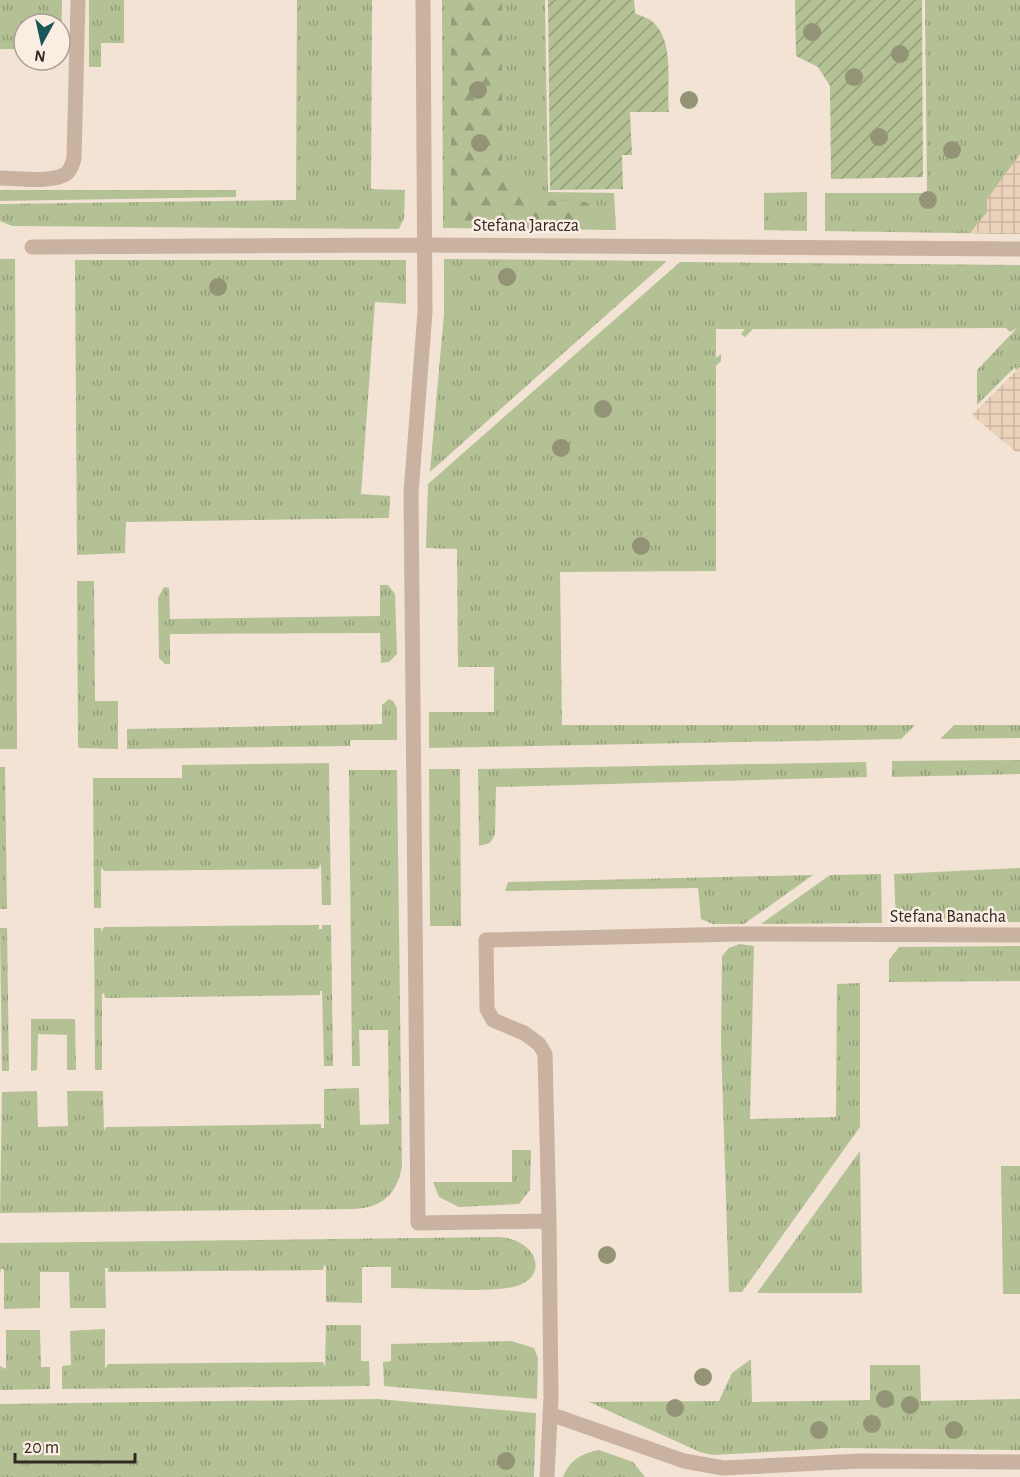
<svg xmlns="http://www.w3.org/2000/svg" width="1020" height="1477" font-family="'Alegreya Sans',sans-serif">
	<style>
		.grass { fill: url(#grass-tufts) }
		.forest { fill: url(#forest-firs) }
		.garden { fill: url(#garden-furrows) }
		.plaza { fill: url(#plaza-grid) }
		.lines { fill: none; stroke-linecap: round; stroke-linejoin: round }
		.service { stroke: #cab2a1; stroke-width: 15 }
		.pedestrian { stroke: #cab2a1; stroke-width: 15 }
		.tree { fill: #939475 }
		.labels { text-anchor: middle; stroke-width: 5; stroke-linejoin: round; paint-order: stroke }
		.street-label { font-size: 18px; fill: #342824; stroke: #faede2 }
	</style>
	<defs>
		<pattern id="grass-tufts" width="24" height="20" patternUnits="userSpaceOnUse" patternTransform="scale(1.5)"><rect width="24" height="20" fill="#b4c195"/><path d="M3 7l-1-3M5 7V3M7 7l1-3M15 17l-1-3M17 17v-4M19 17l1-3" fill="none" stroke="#939d79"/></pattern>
		<pattern id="forest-firs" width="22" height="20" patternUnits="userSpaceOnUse" patternTransform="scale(1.5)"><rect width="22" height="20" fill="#b4c195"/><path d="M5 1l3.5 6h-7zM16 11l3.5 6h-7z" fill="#939d79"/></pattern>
		<pattern id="garden-furrows" width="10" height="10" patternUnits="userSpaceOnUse" patternTransform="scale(1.5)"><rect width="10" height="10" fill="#b4c195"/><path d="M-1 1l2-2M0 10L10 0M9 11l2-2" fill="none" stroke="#939d79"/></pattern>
		<pattern id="plaza-grid" width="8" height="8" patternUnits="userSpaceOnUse" patternTransform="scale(1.5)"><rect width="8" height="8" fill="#ebd3bb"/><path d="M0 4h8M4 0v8" fill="none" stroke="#cab5a1"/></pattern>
	</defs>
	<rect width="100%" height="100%" fill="#f2e3d5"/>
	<path class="grass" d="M0,0H62L61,48L60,24H24V49H0Z
		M89,0H124V43H101V67H89Z
		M297,0H372L371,189L405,190L404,218L399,229L12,226L0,221V204L296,200Z
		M442,0H545L548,192L614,193L616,230L443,228Z
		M925,0H1020V234L825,231V193H927Z
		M0,190H236V197L0,201Z
		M807,192V231L764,230V193Z
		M0,259H15V265L17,749H0Z
		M444,259L667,261L430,472L444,313Z
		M75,260H406V304L375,302L361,494L390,496L389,518L126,522L125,553L77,555Z
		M680,262L1020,265V367L1016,370L1015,367L977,405V370L1017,328L1010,332L1006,328L753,329L745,337L741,334L745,329H716V358L721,354V361L716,366V571L560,572L562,725H915L901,739L429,748V712H494V667H458L457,549L426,548L428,484Z
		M77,581H94L95,701H118V749L79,748L78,746Z
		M380,585H388L395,594L397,654L389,662L381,663L380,633L170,634V664H165L159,658L158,598L164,587L169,588L170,619L380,616Z
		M389,699L393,701L397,708V740H350V746L127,749V729L382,724V705Z
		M954,725H1020V738L940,739Z
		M1020,760V774L892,777V761Z
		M866,762L867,777L496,787L495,834L490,843L479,846L478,769Z
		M329,763L331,905H322L321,864L318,869L104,871L101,867V908H94L93,778H182V765Z
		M0,767H5L7,909H0Z
		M429,769H460L461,926H430Z
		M349,770H397L402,1166C397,1194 383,1207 355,1209L0,1213L2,1092L37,1091L38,1127L68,1126L67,1091H103L104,1131L106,1127L321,1124V1128H324V1089L359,1088L360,1125L389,1124L388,1030H359L360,1066H352Z
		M1020,868V922L896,923L894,874Z
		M881,874L882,923L761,924L830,875Z
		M813,875L744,924H713L701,919L698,888L505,891L508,882Z
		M319,925V929H322V925H331L333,1066H324L322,991H320V995L105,998L104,993L102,994V1070H95L94,928H101V932L104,927Z
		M0,928H7L9,1071H2Z
		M740,944L754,946L750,1119L836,1117L837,984L860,983V1127L742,1292H729L721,1043L722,956L729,948Z
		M1020,946V981L889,982V960L899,947Z
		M31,1019H75L76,1070H67V1035L38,1034L37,1070L31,1071Z
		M512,1150H531L530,1190L519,1204L459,1207L439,1197L433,1182H512Z
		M860,1151L862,1293H757Z
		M1001,1166H1020V1294H1003Z
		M500,1237C540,1241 549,1279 513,1287C481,1293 426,1288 391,1288V1267H362V1303L326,1302V1266L324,1265L323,1270L108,1272V1268H105L106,1308H70L69,1272H40V1308L4,1309V1269H1L0,1274V1243Z
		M326,1325H361V1361H369L370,1386L62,1389V1366L71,1365L70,1331L105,1329V1369L108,1364L323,1362L325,1367Z
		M6,1330H40L41,1367H50V1389L0,1390V1366L6,1369Z
		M511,1341L534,1348L538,1358L537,1399L384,1386L383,1362L391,1361V1344Z
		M751,1359L752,1402L870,1400V1365H920L921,1401L1020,1399V1450L841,1448L713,1455L700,1452L589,1402L719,1401L732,1373Z
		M378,1399L536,1413L534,1477H0V1404Z
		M599,1450L633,1462L645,1477H563C570,1460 582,1453 599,1450Z"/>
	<path class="forest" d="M451,0H502V171L541,200L586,202L597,213L581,224L466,221L454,217L451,206Z"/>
	<path class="garden" d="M548,0H634L635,13C641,16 651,19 655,24C675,46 666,86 669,112H630L632,155H622L623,189L550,190Z
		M795,0H922L923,177L831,179L830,86L818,67L796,56Z"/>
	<path class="plaza" d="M1020,154V234L970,233L987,212V199Z
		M1020,367V452H1016L972,415Z"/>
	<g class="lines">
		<path class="service" d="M423,0L425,312L411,493L418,1223L549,1221L551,1398L547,1477
			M0,178C18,178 47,183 64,175C70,172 72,165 74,159L78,0
			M32,247L425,245
			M549,1221L545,1054L539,1044L524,1033L493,1020L487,1009L486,940L738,934L1020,935
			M550,1414L684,1461L723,1468L860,1461L1020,1462"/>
		<path class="pedestrian" d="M425,245L1020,249"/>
	</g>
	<g class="tree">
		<circle cx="812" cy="32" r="9"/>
		<circle cx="900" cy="54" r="9"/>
		<circle cx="854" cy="77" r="9"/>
		<circle cx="478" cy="90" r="9"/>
		<circle cx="689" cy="100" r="9"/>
		<circle cx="879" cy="137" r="9"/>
		<circle cx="480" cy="143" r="9"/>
		<circle cx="952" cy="150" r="9"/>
		<circle cx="928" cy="200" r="9"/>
		<circle cx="507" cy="277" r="9"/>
		<circle cx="218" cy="287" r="9"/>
		<circle cx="603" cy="409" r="9"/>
		<circle cx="561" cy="448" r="9"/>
		<circle cx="641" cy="546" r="9"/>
		<circle cx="607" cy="1255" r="9"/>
		<circle cx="703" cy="1377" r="9"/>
		<circle cx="885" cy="1399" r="9"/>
		<circle cx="910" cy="1405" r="9"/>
		<circle cx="675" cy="1408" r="9"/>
		<circle cx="872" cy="1424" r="9"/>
		<circle cx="819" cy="1430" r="9"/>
		<circle cx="954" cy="1430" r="9"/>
		<circle cx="506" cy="1461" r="9"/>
	</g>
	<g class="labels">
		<g class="street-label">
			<text x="526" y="231">Stefana Jaracza</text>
			<text x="948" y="922">Stefana Banacha</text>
		</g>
	</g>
	<g transform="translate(42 42) rotate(188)"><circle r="28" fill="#faede2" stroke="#ab9e96" stroke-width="1.5"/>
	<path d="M0-4.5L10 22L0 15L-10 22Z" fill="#185657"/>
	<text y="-9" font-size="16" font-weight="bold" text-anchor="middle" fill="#342824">N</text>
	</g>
	<path d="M15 1453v9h120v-9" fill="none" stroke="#342824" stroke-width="3"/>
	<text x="24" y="1453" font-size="18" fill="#342824" stroke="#faede2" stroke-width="4.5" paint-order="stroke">20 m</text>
</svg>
